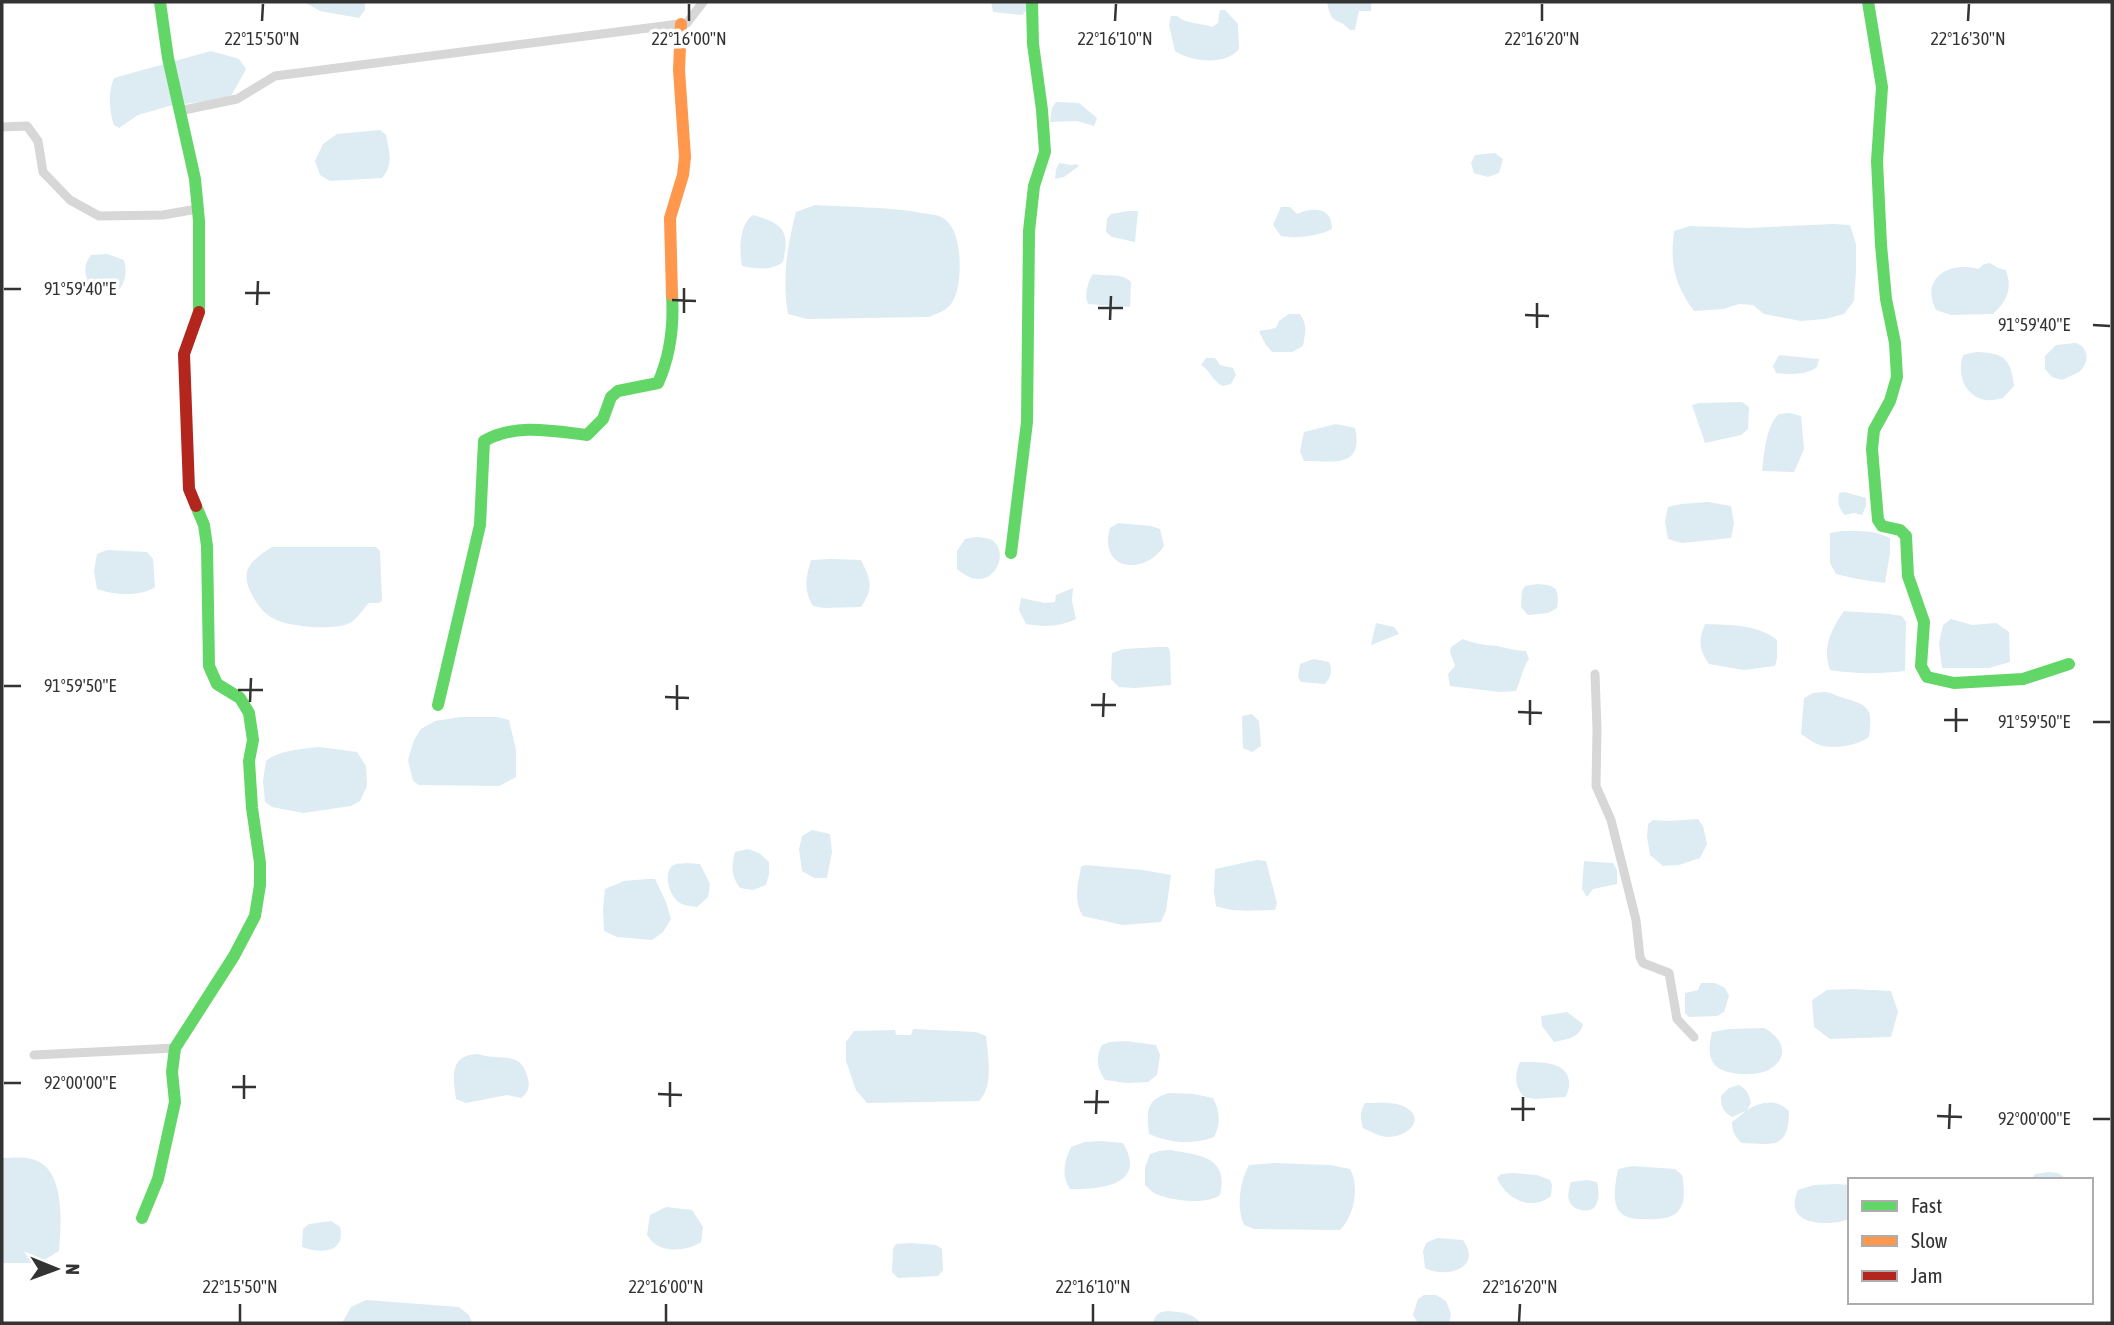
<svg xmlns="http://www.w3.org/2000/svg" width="2114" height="1325" font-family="'Asap Condensed',sans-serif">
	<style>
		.water { fill: #ddebf3 }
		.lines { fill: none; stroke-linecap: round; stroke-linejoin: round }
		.street { stroke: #d7d7d7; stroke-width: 9 }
		.fast { stroke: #63d668; stroke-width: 12 }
		.slow { stroke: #ff974d; stroke-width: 12 }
		.jam { stroke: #b3261e; stroke-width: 12 }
		.ticks { fill: none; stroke: #333; stroke-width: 2.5 }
		.ticks-label { font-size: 18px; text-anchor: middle; fill: #333; stroke: #fff; stroke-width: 7; stroke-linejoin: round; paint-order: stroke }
	</style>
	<rect width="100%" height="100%" fill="#fff"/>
	<path class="water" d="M304,2H365V10L359,18L320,11Z
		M991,2H1029L1027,10L1022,15L993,12Z
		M1327,2H1371V11H1359L1355,30H1350C1336,15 1332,28 1327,2Z
		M1220,10H1225L1238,24L1239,49C1225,66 1192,62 1175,51L1169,25L1171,16H1177C1187,25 1199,22 1212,27L1218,23Z
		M211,51L239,59L246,69L230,98L169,106L138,115L119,128L114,125C109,112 108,91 114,78Z
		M1056,102L1079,103L1097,118L1094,126L1077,121L1050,122L1052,108Z
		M380,130L386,135C389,151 394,165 382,178L330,181L320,175L315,161L323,144L337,134Z
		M1495,153L1503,159L1499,173L1488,177L1474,173L1471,163L1475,155Z
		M1059,163L1071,165L1076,164L1079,166L1064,177L1055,179L1056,170Z
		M815,205C849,207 884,207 917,212C924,214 933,214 939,216C960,224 961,260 959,279C956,303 950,310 928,317L807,319L788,314C782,278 787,247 796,212Z
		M1281,207H1290L1297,214C1313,207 1332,207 1332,229C1319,236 1296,239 1281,236L1273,225Z
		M1128,211H1138L1135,242L1112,237L1106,232L1107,219L1111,214Z
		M753,215C784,224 790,231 783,262C771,271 757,269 742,266C739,251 739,224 753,215Z
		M1833,224L1850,225L1856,244V270L1854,301L1844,314L1825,319L1801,321L1764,314L1753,305L1739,304L1723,309L1694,311C1674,283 1670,265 1674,231L1690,226L1747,228Z
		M107,254L124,260C127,272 126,282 118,291L104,290L90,285C84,275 83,265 91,255Z
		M1990,263L1998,268L2006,270C2012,289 2008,300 1993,314L1951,315L1936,310C1920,278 1949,261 1978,269L1984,264Z
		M1093,274C1106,277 1121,272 1131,282L1130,307L1088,304C1084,295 1088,281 1093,274Z
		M1289,314H1300C1308,325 1305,334 1303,346L1292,352H1272L1266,345L1259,331L1276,328L1279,321Z
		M2075,343C2089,346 2090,363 2079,372C2074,375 2067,377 2062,380L2052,377L2045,369V356L2056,345Z
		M1976,352C2003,353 2011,357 2014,386L2003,398C1998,399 1991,401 1986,400C1964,396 1957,374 1963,355Z
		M1779,355L1819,359L1817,367C1805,376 1791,374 1776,373L1773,366Z
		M1206,358H1215L1220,365L1233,368L1236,375L1231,384L1223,386C1213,382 1210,370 1201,365Z
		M1742,402L1749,407L1748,429L1741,435L1705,443L1692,405L1699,403Z
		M1790,413L1801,416L1804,449L1794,472L1762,471C1764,455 1766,425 1779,414Z
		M1336,424L1355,428C1364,469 1332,461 1304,461L1300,451L1304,432Z
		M1845,492L1866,498V506L1862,515L1854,513L1845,515C1838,509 1838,502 1839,493Z
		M1708,502L1731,506L1734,523L1731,538L1682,543L1668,539L1665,522L1668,507L1681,504Z
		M1118,523L1151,526L1160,529L1164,546C1145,576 1098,571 1110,528Z
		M1842,531C1858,531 1875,530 1890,538V553L1885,583L1857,579L1836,574L1830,563V533Z
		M976,537C980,537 988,538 992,540C1012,553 991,599 957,569V551L965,539Z
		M272,547H376L380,551L382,601L379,603H369C363,609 357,619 350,623C333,631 290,627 274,619C266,615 259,607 255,600C238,573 248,562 272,547Z
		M107,550L147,552L153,559L155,587C140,597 114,595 97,589L94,571L97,554Z
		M831,559L861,560C871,580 874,588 861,607L824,608L813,606C803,589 806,578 811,560Z
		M1537,584C1556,585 1560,588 1557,608L1548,613L1528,615L1521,607L1522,591L1525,586Z
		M1073,588L1072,601L1076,619C1059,627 1045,627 1026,624L1019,610L1021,598L1045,603L1055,602L1056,595Z
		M1844,611C1864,613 1882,612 1902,616L1906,622L1905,671C1879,674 1855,674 1830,670C1822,647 1831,630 1844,611Z
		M1951,619L1972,625L1996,623L2009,632L2010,662L1989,668H1942L1939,643L1943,625Z
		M1376,623L1394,627L1399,634L1371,645Z
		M1705,624C1729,625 1758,624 1777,640V658L1775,666L1744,670L1709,664C1699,650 1698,640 1705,624Z
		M1463,639C1475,644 1485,645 1497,646C1507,648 1516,651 1526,651L1529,659C1522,669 1521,680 1516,691L1500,692L1450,686L1448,674L1455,666L1450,652L1451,647Z
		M1158,647H1168L1170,651L1171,685L1135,688L1119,687L1111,679L1112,653L1124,649Z
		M1314,659L1329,662C1333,670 1331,677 1325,684L1301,682L1298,677L1300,664Z
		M1825,692C1834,693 1838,697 1847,699C1872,706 1872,712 1869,737C1857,746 1831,750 1817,744C1812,742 1806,737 1801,734L1804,698L1813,693Z
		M1252,714L1259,721L1261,746L1252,752L1243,748L1242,716Z
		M460,717H497L509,720L516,750V777L499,786L419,785L413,781L408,760L414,740L421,729L435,721Z
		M319,747L357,752L366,766L367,786L360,801L351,806L303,813L272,807L265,802L263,781L266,761C279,750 302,749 319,747Z
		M1698,819L1703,826L1707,844L1700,858L1679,865L1663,866L1650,855L1647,837L1648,824L1653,820L1668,821Z
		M812,830L830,834L832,852L827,878H814L802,871L799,849L802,836Z
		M748,849L759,853L769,862V874L766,885L753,890L740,888C731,875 731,867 735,852Z
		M1257,860L1266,861L1277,903L1275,910C1254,910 1235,913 1216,906L1214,892L1215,869Z
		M1584,861L1613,863L1617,870V884L1593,889L1587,897L1582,889Z
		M687,863L700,864L710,884L708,897L697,907C692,906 684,906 680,903C669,898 661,869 676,864C679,863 683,864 687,863Z
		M1085,865L1143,870L1171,875L1166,911L1161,922L1122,925L1083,916C1073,901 1078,884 1081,867Z
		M647,879H655L666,902L671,919L663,932L652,940L617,937L604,931L603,909L605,889L624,881Z
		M1701,983H1715L1725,988L1729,996L1724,1012L1717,1016L1689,1017L1685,1013V993L1698,990Z
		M1851,989L1891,991L1898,1012L1891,1037L1830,1039L1814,1027L1812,1000L1827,990Z
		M1567,1012L1583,1024C1580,1038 1567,1039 1554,1042L1542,1026L1541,1016Z
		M1764,1028C1782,1037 1791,1056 1770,1069C1758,1077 1723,1076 1714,1064C1707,1055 1710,1042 1712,1032L1729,1029Z
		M913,1029L976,1032L986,1036C988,1056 994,1086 979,1101L867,1103L856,1090L846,1061V1042L854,1031L895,1030L896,1035H911Z
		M1126,1041L1156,1045L1160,1055L1157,1075L1148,1082L1127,1083L1105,1080C1097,1068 1095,1058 1102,1045L1110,1042Z
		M478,1054C502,1062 521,1049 528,1079C530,1087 528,1093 521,1098L507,1095L466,1103L456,1099C453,1077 449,1055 478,1054Z
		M1520,1062C1536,1062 1567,1060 1569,1081C1569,1088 1569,1091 1565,1097L1536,1099L1524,1097C1515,1087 1514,1075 1520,1062Z
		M1739,1085C1747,1089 1749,1095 1751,1103L1747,1110C1761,1102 1776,1098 1789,1111C1789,1150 1773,1144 1742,1143C1735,1137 1732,1131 1732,1122L1746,1111L1732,1117C1723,1112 1721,1106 1721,1096L1729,1088Z
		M1170,1093L1194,1094L1213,1098C1220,1111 1221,1124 1214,1137C1193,1145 1169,1143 1149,1134C1147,1112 1145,1099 1170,1093Z
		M1365,1103C1377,1103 1394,1101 1405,1107C1427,1119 1407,1137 1389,1137C1380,1137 1371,1132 1363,1128C1360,1119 1360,1111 1365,1103Z
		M1101,1141L1123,1143C1148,1185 1100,1190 1070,1189C1061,1176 1064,1161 1071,1147L1085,1142Z
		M1171,1150C1199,1156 1229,1155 1220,1195C1207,1205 1174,1201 1159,1195C1154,1194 1149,1189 1145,1185V1167L1150,1154L1159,1151Z
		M2,1158C12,1158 25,1156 35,1160C66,1171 61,1225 59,1251L39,1263H2Z
		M1274,1163L1330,1165L1350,1169C1360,1187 1354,1216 1340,1230L1254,1229L1244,1225C1236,1208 1240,1181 1249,1165Z
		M1632,1166L1675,1169L1682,1175C1688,1208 1680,1221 1646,1219C1637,1219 1626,1219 1620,1212C1611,1202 1616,1181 1618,1169Z
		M2048,1172L2058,1173L2068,1180H2031L2035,1174Z
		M1513,1173L1537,1175L1550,1180L1552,1185L1551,1196C1531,1212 1506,1199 1497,1178L1501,1174Z
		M1587,1180L1597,1182C1600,1195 1600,1214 1581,1210C1577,1209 1574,1208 1571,1204C1566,1198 1569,1189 1571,1182Z
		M1837,1184L1850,1185V1219C1827,1227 1782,1226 1798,1190L1814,1185Z
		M666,1207L692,1210L703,1227L701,1242C689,1250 668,1253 655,1244C652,1242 650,1238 647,1235L650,1215Z
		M331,1221L340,1227C346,1253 321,1254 302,1247L303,1229L309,1224Z
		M1437,1238L1463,1240C1483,1268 1447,1279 1425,1268L1423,1251L1426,1243Z
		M912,1243L936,1245L942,1249L943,1270L938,1276L898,1278L892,1272L893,1249L896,1244Z
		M1424,1295H1436L1446,1301L1451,1314L1449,1323H1418L1413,1315L1418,1299Z
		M366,1300L459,1307L469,1315L472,1323H342L351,1307Z
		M1168,1311C1182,1312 1192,1313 1201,1323H1153C1156,1314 1158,1312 1168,1311Z"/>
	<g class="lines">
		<path class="street" d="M179,111L237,99L275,76L687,23L703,2
			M2,127L27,126L38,141L43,172L70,200L99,216L163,215L197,209
			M1595,674L1597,729L1596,786L1611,820L1636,920L1640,957L1643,963L1669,973L1677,1019L1694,1037
			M34,1055L175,1048"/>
		<path class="fast" d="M160,2L168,58L195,179L199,221V312
			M1868,2L1882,87L1877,161L1881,245L1886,299L1895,343L1897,377L1890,401L1874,430L1872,449L1878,520L1882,526L1900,530L1906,536L1908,576L1924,622L1921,666L1927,677L1954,683L2023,679L2069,664
			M1011,553L1027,422L1029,231L1034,186L1045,152L1042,110L1033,44L1032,2
			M438,705L480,525L484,441C515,423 553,431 587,435L603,419L611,397L618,391L658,383C671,354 674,326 672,295
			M142,1218L158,1179L175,1102L172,1072L175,1048L234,956L255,916L260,885V863L252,808L249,761L253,740L249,713L240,698L217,684L209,666L207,546L204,525L196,506"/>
		<path class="slow" d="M672,295L670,218L683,175L685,157L679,70L681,24"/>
		<path class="jam" d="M196,506L189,489L184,354L199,312"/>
	</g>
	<path class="ticks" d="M262,21L263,4M689,21V4M1115,21L1116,4M1542,21V4M1968,21L1969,4M4,289H21M245,293H270M672,300L696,301M257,305L258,281M1098,308H1123M684,313V288M1525,315L1549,316M1110,320L1111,296M2093,325L2110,326M1537,328V303M4,686H21M238,690H263M665,697L689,698M250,702L251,678M1091,705H1116M677,710V685M1518,712L1542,713M1103,717L1104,693M1944,720H1968M2093,722H2110M1530,725V700M1956,732V708M4,1083H21M232,1087H256M658,1094L682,1095M244,1099V1075M1084,1102H1109M670,1107V1082M1511,1109H1535M1096,1114L1097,1090M1937,1116L1962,1117M2093,1119H2110M1523,1121V1097M1949,1129L1950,1104M240,1322V1304M666,1322V1304M1093,1322V1304M1519,1322L1520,1304"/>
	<g class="ticks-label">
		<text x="262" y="45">22°15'50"N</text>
		<text x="689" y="45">22°16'00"N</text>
		<text x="1115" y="45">22°16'10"N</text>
		<text x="1542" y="45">22°16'20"N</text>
		<text x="1968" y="45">22°16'30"N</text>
		<text x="80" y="295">91°59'40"E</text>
		<text x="2034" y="331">91°59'40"E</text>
		<text x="80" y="692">91°59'50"E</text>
		<text x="2034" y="728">91°59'50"E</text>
		<text x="80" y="1089">92°00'00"E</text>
		<text x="2034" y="1125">92°00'00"E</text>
		<text x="240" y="1293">22°15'50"N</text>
		<text x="666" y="1293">22°16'00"N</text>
		<text x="1093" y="1293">22°16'10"N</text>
		<text x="1520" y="1293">22°16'20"N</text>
	</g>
	<rect width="2114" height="1325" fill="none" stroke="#333333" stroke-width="7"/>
	<rect x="1848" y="1178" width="245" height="126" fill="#ffffff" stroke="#adadad" stroke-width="2"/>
	<rect x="1862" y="1201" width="35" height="10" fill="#63d668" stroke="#adadad" stroke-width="2"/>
	<text x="1911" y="1213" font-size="21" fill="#333333">Fast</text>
	<rect x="1862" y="1236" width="35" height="10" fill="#ff974d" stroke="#adadad" stroke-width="2"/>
	<text x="1911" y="1248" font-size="21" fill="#333333">Slow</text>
	<rect x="1862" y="1271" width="35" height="10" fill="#b3261e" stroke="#adadad" stroke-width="2"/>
	<text x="1911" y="1283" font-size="21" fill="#333333">Jam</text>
	<g transform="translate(56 1269) rotate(91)" stroke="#ffffff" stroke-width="5" paint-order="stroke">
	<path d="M0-5L12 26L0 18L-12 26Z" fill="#333333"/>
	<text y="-10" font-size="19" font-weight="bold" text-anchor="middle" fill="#333333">N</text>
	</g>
</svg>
